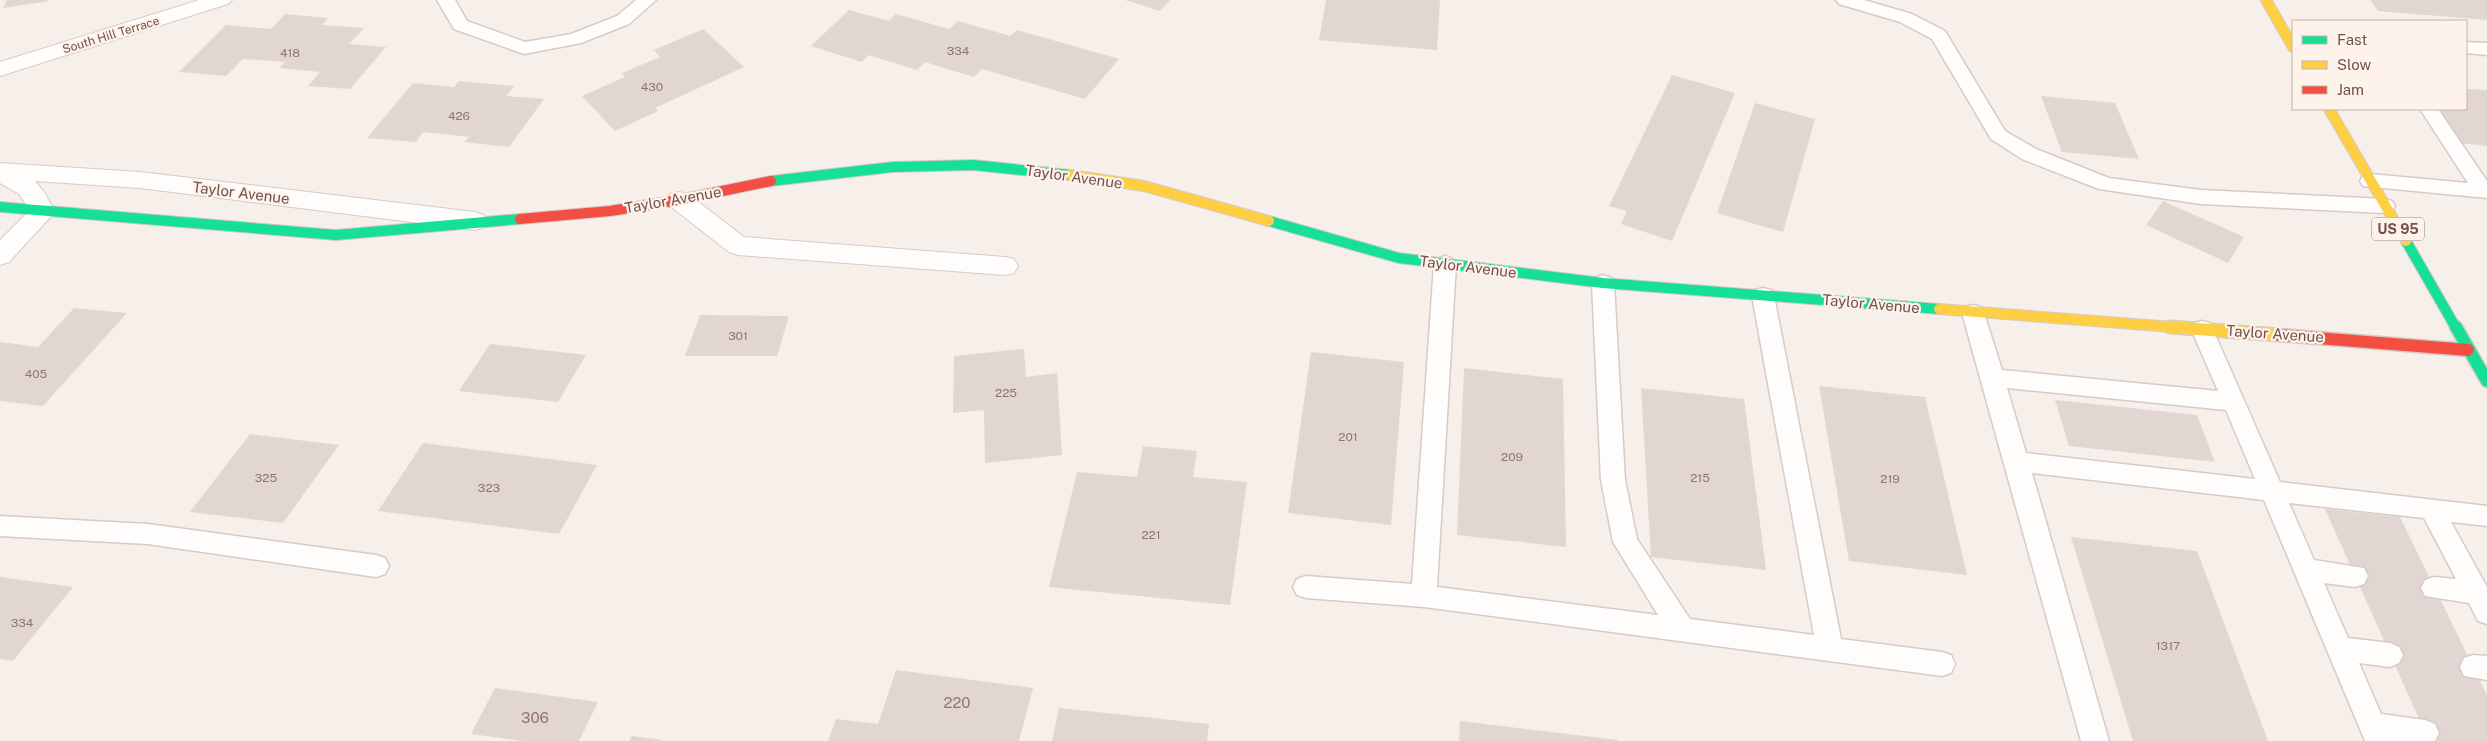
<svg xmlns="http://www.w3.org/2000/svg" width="2487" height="741" font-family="'Public Sans',sans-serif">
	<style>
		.building { fill: #e2d6d2 }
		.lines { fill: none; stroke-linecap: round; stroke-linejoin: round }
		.lane-casing { stroke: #d5cbc7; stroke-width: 3 }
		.street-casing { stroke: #d5cbc7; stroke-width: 2 }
		.fast-far1-casing { stroke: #d5cac6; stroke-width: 12 }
		.fast-casing { stroke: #d5cac6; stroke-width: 15 }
		.slow-far1-casing { stroke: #d5cac6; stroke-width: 12 }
		.slow-casing { stroke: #d5cac6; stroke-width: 15 }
		.jam-far1-casing { stroke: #d5cac6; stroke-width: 12 }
		.jam-casing { stroke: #d5cac6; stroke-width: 15 }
		.lane { fill: #fefdfc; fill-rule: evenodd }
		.street { fill: #fefdfc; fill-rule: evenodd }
		.fast-far1 { stroke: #16e098; stroke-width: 10 }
		.fast { stroke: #16e098; stroke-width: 12 }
		.slow-far1 { stroke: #ffcf43; stroke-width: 10 }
		.slow { stroke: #ffcf43; stroke-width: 12 }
		.jam-far1 { stroke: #f24e42; stroke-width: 10 }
		.jam { stroke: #f24e42; stroke-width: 12 }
		.labels { text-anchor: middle; stroke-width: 4.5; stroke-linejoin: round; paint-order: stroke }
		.far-street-label { font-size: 12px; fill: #73514b; stroke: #fef3eb }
		.number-label { font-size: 12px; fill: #90746f }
		.shield { fill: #fef3eb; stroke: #9d827b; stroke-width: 1 }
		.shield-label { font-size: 14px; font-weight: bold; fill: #73514b }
		.street-label { font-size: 15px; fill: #73514b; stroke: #fef3eb }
		.near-number-label { font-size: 15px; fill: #90746f }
	</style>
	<rect width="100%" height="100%" fill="#f6efea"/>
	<path class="building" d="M7,0H49V1L3,8Z
		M1125,0H1170L1160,11Z
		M1326,0H1440L1437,50L1319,40Z
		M2370,0H2487V20L2378,11Z
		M849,10L889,21L896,14L949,29L958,21L1010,36L1017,30L1119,59L1085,99L982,69L974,77L925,62L917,70L868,55L862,62L811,46Z
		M285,14L328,18L322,25L364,28L349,44L386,47L350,89L308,86L320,72L279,68L285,62L243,59L226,76L179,72L226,25L271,29Z
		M703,29L744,67L655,108L658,111L615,131L582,96L625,77L622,73L660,57L654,50Z
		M1672,75L1735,93L1672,241L1621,224L1627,211L1609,206Z
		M459,81L514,86L506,96L544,99L509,147L464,142L469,137L423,132L416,142L367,138L413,83L454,87Z
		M2466,89L2487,90V146L2459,143L2437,109H2466Z
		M2041,96L2115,103L2139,159L2062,152Z
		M1755,103L1815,119L1783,232L1717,213Z
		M2163,201L2244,237L2228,263L2146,225Z
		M74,308L127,313L43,406L0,401V342L38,347Z
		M700,315L789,316L777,356H685Z
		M490,344L586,355L558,402L459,391Z
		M1024,349L1026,377L1057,373L1062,455L985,463L984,410L953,413L954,356Z
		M1311,352L1404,362L1391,525L1288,513Z
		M1464,368L1563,379L1566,547L1457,535Z
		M1819,386L1925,397L1967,575L1849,561Z
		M1641,388L1744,399L1766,570L1651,557Z
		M2055,400L2197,415L2215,462L2069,446Z
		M250,434L339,445L283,523L190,512Z
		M423,443L597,465L559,534L378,511Z
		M1143,446L1197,451L1193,477L1247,482L1230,605L1049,587L1077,472L1137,477Z
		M2325,509L2400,517L2487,695V741H2429Z
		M2071,537L2197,551L2268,741H2133Z
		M0,577L73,587L13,661L0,659Z
		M896,670L1033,688L1019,741H828L836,719L878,724Z
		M495,688L598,702L579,741H523L471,734Z
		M1059,708L1209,724L1207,741H1052Z
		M1460,721L1618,740V741H1459Z
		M632,736L662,740V741H629Z"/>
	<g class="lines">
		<g class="lane-casing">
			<path id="lane" d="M437,0H455L467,21L525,42L571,34L617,16L636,0H656L629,24L581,43L524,54L454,29Z
				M1836,0H1864L1912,14L1945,31L2005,131L2036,149L2109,178L2201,190L2385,199L2392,201L2395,206L2392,211L2385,213L2201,204L2099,189L2022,159L1991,139L1932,39L1900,22L1839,4Z
				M2466,42L2487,43V55L2466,53Z
				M2420,109H2438L2487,181V198L2363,186L2360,181L2363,176L2370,174L2468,183Z
				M1445,256L1452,259L1456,264L1437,587L1658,615L1613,542L1601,480L1592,283L1595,278L1603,275L1611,278L1614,283L1625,480L1637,539L1690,619L1814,635L1752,296L1755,290L1763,288L1771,290L1774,296L1841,639L1942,652L1951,655L1955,664L1951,673L1942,676L1424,607L1306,598L1297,595L1293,587L1297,579L1306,576L1412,584L1434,264L1438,259Z
				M1973,305L1981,307L1984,313L2002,370L2218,391L2191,329L2194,323L2202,321L2210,323L2280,482L2487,506V526L2451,522L2487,587V624L2478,621L2469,603L2425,596L2421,588L2425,580L2434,577L2456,579L2424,518L2289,503L2314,560L2364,568L2368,576L2364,584L2355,587L2324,583L2348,638L2390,643L2399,647L2403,655L2399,663L2390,667L2359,663L2381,714L2425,720L2435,724L2439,733L2435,741H2365L2264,500L2032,473L2109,741H2081L1962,313L1965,307ZM2007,388L2226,410L2255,479L2026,453Z
				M0,516L148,524L376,555L385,558L389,566L385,574L376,577L148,544L0,536Z
				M2473,655L2487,656V680L2464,676L2460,667L2464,658Z"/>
		</g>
		<g class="street-casing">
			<path id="street" d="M199,0H232L228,4L0,76V62Z
				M0,163L140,172L475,212L484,215L487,221L484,227L475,230L140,188L35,181L44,192L55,212L9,262L0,265V240L30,210L19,194L0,183Z
				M679,192L688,194L744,237L1005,257L1014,259L1018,266L1014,273L1005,275L738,255L729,252L670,206L667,200L670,194Z"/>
		</g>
		<g class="fast-far1-casing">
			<path id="fast-far1" d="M771,181L893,167L973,165L1070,175
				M0,207L336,235L520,219
				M1269,221L1399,258L1603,283L1939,309
				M2406,241L2456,328"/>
		</g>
		<g class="fast-casing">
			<path id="fast" d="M2456,327L2487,381"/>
		</g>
		<g class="slow-far1-casing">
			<path id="slow-far1" d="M2266,0L2293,47
				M2329,109L2406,241
				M1070,175L1144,186L1269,221
				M1939,309L2186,328"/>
		</g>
		<g class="slow-casing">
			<path id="slow" d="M2170,327L2279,335"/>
		</g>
		<g class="jam-far1-casing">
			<path id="jam-far1" d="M520,219L610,211L679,200L771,181"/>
		</g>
		<g class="jam-casing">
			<path id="jam" d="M2279,335L2468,350"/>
		</g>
		<use href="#lane" class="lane"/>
		<use href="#street" class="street"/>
		<use href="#fast-far1" class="fast-far1"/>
		<use href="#fast" class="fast"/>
		<use href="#slow-far1" class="slow-far1"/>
		<use href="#slow" class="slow"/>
		<use href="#jam-far1" class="jam-far1"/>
		<use href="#jam" class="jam"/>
	</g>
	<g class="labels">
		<g class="far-street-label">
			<text transform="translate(111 35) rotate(-17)" y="4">South Hill Terrace</text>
		</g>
		<g class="number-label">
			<text x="958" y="55">334</text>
			<text x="290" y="57">418</text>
			<text x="652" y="91">430</text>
			<text x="459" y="120">426</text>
			<text x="738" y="340">301</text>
			<text x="36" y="378">405</text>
			<text x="1006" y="397">225</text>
			<text x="1348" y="441">201</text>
			<text x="1512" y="461">209</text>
			<text x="266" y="482">325</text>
			<text x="1700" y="482">215</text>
			<text x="1890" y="483">219</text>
			<text x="489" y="492">323</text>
			<text x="1151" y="539">221</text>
			<text x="22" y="627">334</text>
			<text x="2168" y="650">1317</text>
		</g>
		<rect class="shield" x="2372" y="217.5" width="52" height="23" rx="4"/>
		<g class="shield-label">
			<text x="2398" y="234">US 95</text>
		</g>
		<g class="street-label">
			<text transform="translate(1074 177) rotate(8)" y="5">Taylor Avenue</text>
			<text transform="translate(241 193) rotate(7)" y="5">Taylor Avenue</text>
			<text transform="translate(673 200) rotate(-10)" y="5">Taylor Avenue</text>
			<text transform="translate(1468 267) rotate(7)" y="5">Taylor Avenue</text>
			<text transform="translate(1871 304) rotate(5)" y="5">Taylor Avenue</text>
			<text transform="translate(2275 334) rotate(4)" y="5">Taylor Avenue</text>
		</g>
		<g class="near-number-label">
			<text x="957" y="708">220</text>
			<text x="535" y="723">306</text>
		</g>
	</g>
	<rect x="2292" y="20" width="175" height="90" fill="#fef3eb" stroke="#c6b2ab"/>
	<rect x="2302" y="36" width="25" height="8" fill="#16e098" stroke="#c6b2ab"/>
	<text x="2337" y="45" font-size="15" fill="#73514b">Fast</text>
	<rect x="2302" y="61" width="25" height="8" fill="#ffcf43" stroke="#c6b2ab"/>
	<text x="2337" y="70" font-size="15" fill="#73514b">Slow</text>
	<rect x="2302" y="86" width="25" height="8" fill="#f24e42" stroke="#c6b2ab"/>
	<text x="2337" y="95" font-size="15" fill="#73514b">Jam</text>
</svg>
